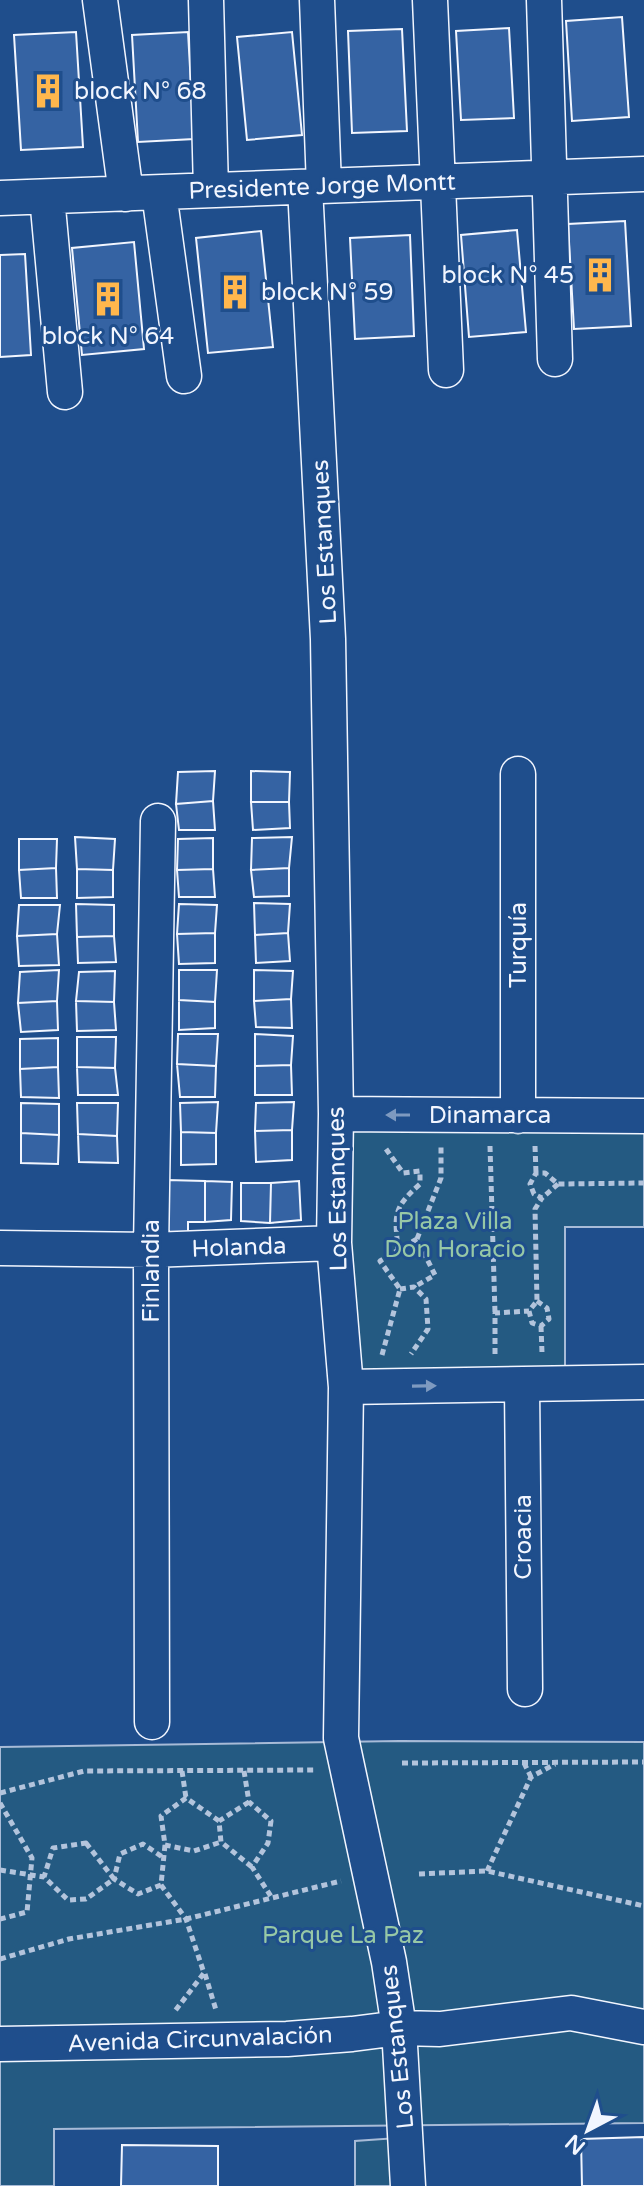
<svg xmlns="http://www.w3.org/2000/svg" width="644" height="2186" font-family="'Varela Round',sans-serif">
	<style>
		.green { fill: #245a82; stroke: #a8bbd7; stroke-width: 2 }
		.building { fill: #3563a3; stroke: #f2f6ff; stroke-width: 2 }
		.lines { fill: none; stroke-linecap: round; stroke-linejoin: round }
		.minor-casing { stroke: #f2f6ff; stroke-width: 37 }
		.path { stroke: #b3c4dc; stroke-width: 5; stroke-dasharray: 6 4; stroke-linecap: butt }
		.minor { stroke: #1f4e8c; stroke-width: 34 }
		.oneway { fill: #7e9ac0 }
		.labels { text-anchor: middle; stroke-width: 6; stroke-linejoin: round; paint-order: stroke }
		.poi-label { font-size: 24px; fill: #f2f6ff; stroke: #1f4e8c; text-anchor: start }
		.street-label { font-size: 24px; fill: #f2f6ff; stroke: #1f4e8c }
		.park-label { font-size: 24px; fill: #97c8a6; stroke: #1f4e8c }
	</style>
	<rect width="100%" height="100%" fill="#1f4e8c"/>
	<path class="green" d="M343,1122L644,1127V1227H565V1378L352,1383Z
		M399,1741L644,1742V2123L54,2129V2186H0V1747Z
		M397,2138L399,2186H355V2141Z"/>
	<path class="building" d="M622,17L629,117L572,121L566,21Z
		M509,28L514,118L461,120L456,31Z
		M402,29L407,131L352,133L348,31Z
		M76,32L83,147L21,150L14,35Z
		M188,32L194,139L138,142L132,35Z
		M292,32L302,135L247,140L237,37Z
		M625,221L631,326L574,329L568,224Z
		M517,230L526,332L469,337L461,235Z
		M261,231L273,347L208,353L196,238Z
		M410,235L414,336L355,339L350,238Z
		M134,242L144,349L82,355L72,248Z
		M25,254L31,355L0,357V255Z
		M215,771L213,801L176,804L178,772Z
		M251,771L290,772L289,802H251Z
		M213,801L215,830H179L176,804Z
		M251,802H289L290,828L253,830Z
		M75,837L115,839L113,870L77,869Z
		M292,837L289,868L251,870L252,838Z
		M213,838V869L177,870L178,839Z
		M19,839H57L56,868L19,870Z
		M56,868L57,898H21L19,870Z
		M289,868V896L254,897L251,870Z
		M77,869L113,870V897L77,898Z
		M213,869L215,897H179L177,870Z
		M254,903L290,904L288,933L255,935Z
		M76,904L114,905V936L77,937Z
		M179,904L217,905L215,933L177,934Z
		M19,905H60L57,934L17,936Z
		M215,933V963L179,964L177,934Z
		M288,933L290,961L256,963L255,935Z
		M57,934L59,965L19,966L17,936Z
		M114,936L116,962L78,963L77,937Z
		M59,970L57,1001L18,1003L20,972Z
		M179,970H217L215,1002L179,1000Z
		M254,970L293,971L291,999L254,1001Z
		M115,971L114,1002L76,1001L79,972Z
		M291,999L292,1028L256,1027L254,1001Z
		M179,1000L215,1002V1028L179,1030Z
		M57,1001L58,1030L21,1032L18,1003Z
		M76,1001L114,1002L116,1030L77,1031Z
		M178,1034H218L216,1066L177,1064Z
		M255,1034L293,1036L291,1065L255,1066Z
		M77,1037H116L115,1068L77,1067Z
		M58,1038V1067L20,1069V1039Z
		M177,1064L216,1066L215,1097H180Z
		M291,1065L292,1095H255V1066Z
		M58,1067L59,1098L21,1097L20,1069Z
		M77,1067L115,1068L118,1095H78Z
		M218,1102L216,1133L181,1132L180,1103Z
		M294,1102L292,1130L255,1131L256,1103Z
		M21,1103L59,1104V1135L21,1133Z
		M77,1103H118L117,1136L78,1134Z
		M292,1130V1160L256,1162L255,1131Z
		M181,1132L216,1133V1164L181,1165Z
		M21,1133L59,1135L58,1164L21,1163Z
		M78,1134L117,1136L118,1163L79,1162Z
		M167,1180L205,1181V1222H188V1234L168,1233Z
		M205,1181L232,1182L231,1220L205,1222Z
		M299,1181L301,1220L270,1223L271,1183Z
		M241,1183H271L270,1223L241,1221Z
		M644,2137V2186H582L581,2139Z
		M122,2145L218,2146V2186H121Z"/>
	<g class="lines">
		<g class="minor-casing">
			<path id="minor" d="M100,0L126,194
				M206,0L211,190
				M317,0L324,186
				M430,0L446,370
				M544,0L555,359
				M305,187L328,639L336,1114L334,1243L346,1387L341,1738L389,1962L399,2028L408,2186
				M159,193L184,376
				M47,197L65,392
				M0,198L644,174
				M518,774V1116
				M336,1114L644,1116
				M0,1248L151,1250L334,1243
				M522,1386L525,1689
				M346,1387L644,1382
				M152,1722L151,1250L158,821
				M0,2044L287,2039L352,2034L399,2028L440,2029L571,2013L644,2027"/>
		</g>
		<path class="path" d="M490,1146L495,1313
			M535,1146L536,1173
			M386,1149L403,1173L420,1171V1184C392,1209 395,1215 398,1250
			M558,1184L542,1198L534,1194L530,1184L536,1173H545L558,1184L644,1183
			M417,1239L441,1178V1147
			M400,1289L414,1287L426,1299L428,1329L411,1354
			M537,1301L547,1308L549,1319L541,1326L532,1323L529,1311L537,1301L535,1209L542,1198
			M541,1326L542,1353
			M495,1354V1313L529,1311
			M382,1355L400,1289L380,1261L417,1239L435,1275L414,1287
			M402,1763L644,1762
			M524,1763L531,1777
			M182,1771L186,1798
			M244,1771L249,1802L271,1821L268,1843L252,1867L272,1898
			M0,1793L84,1771L316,1770
			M249,1802L219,1821L221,1842L252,1867
			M0,1803L32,1858L27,1912L0,1919
			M219,1821L186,1798L161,1816L165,1845L194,1851L221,1842
			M86,1843L114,1879L86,1899L68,1900L44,1877L53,1848Z
			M165,1845L161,1885L186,1919L204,1973L175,2011
			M0,1870L44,1877
			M487,1871L531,1777L555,1764
			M419,1874L487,1871L644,1906
			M161,1885L138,1894L114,1879L120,1854L143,1844L164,1858
			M0,1959L69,1939L186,1919L341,1881
			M205,1974L216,2010"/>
		<use href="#minor" class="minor"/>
	</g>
	<defs><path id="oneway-solid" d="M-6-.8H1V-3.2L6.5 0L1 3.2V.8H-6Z" transform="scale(2)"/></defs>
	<g class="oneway">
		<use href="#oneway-solid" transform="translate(398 1115) rotate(-180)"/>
		<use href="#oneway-solid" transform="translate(424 1386) rotate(-1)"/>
	</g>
	<defs>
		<g id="building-bare" transform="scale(2.76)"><path d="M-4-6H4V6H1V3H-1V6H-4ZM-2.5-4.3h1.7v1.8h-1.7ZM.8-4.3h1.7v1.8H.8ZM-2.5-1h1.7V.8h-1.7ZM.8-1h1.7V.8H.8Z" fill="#ffb74d" stroke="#1f4e8c" stroke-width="2.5" paint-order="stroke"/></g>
	</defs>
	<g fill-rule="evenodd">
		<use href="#building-bare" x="48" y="91"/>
		<use href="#building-bare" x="600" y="275"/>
		<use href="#building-bare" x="235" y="292"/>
		<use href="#building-bare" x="108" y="299"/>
	</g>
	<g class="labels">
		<g class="poi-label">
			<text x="74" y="99">block N° 68</text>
			<text x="574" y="283" text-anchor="end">block N° 45</text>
			<text x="261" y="300">block N° 59</text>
			<text x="108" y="344" text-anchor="middle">block N° 64</text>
		</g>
		<g class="street-label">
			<text transform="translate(322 186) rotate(-2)" y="8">Presidente Jorge Montt</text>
			<text transform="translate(324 542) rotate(-93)" y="8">Los Estanques</text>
			<text transform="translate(518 945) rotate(-90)" y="8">Turquía</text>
			<text x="490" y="1123">Dinamarca</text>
			<text transform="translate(337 1189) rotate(-91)" y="8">Los Estanques</text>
			<text transform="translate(239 1247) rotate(-2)" y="8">Holanda</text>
			<text transform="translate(151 1271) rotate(-90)" y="8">Finlandia</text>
			<text transform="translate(523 1537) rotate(-90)" y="8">Croacia</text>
			<text transform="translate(200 2039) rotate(-2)" y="8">Avenida Circunvalación</text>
			<text transform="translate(397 2047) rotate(-96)" y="8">Los Estanques</text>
		</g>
		<g class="park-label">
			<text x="455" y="1229">Plaza Villa<tspan x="455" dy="28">Don Horacio</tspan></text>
			<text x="343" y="1943">Parque La Paz</text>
		</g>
	</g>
	<g transform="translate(588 2130) rotate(221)" stroke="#1f4e8c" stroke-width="6" paint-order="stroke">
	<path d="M0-6L14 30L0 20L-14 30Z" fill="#f2f6ff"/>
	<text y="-12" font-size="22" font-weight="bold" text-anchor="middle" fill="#f2f6ff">N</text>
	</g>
</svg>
